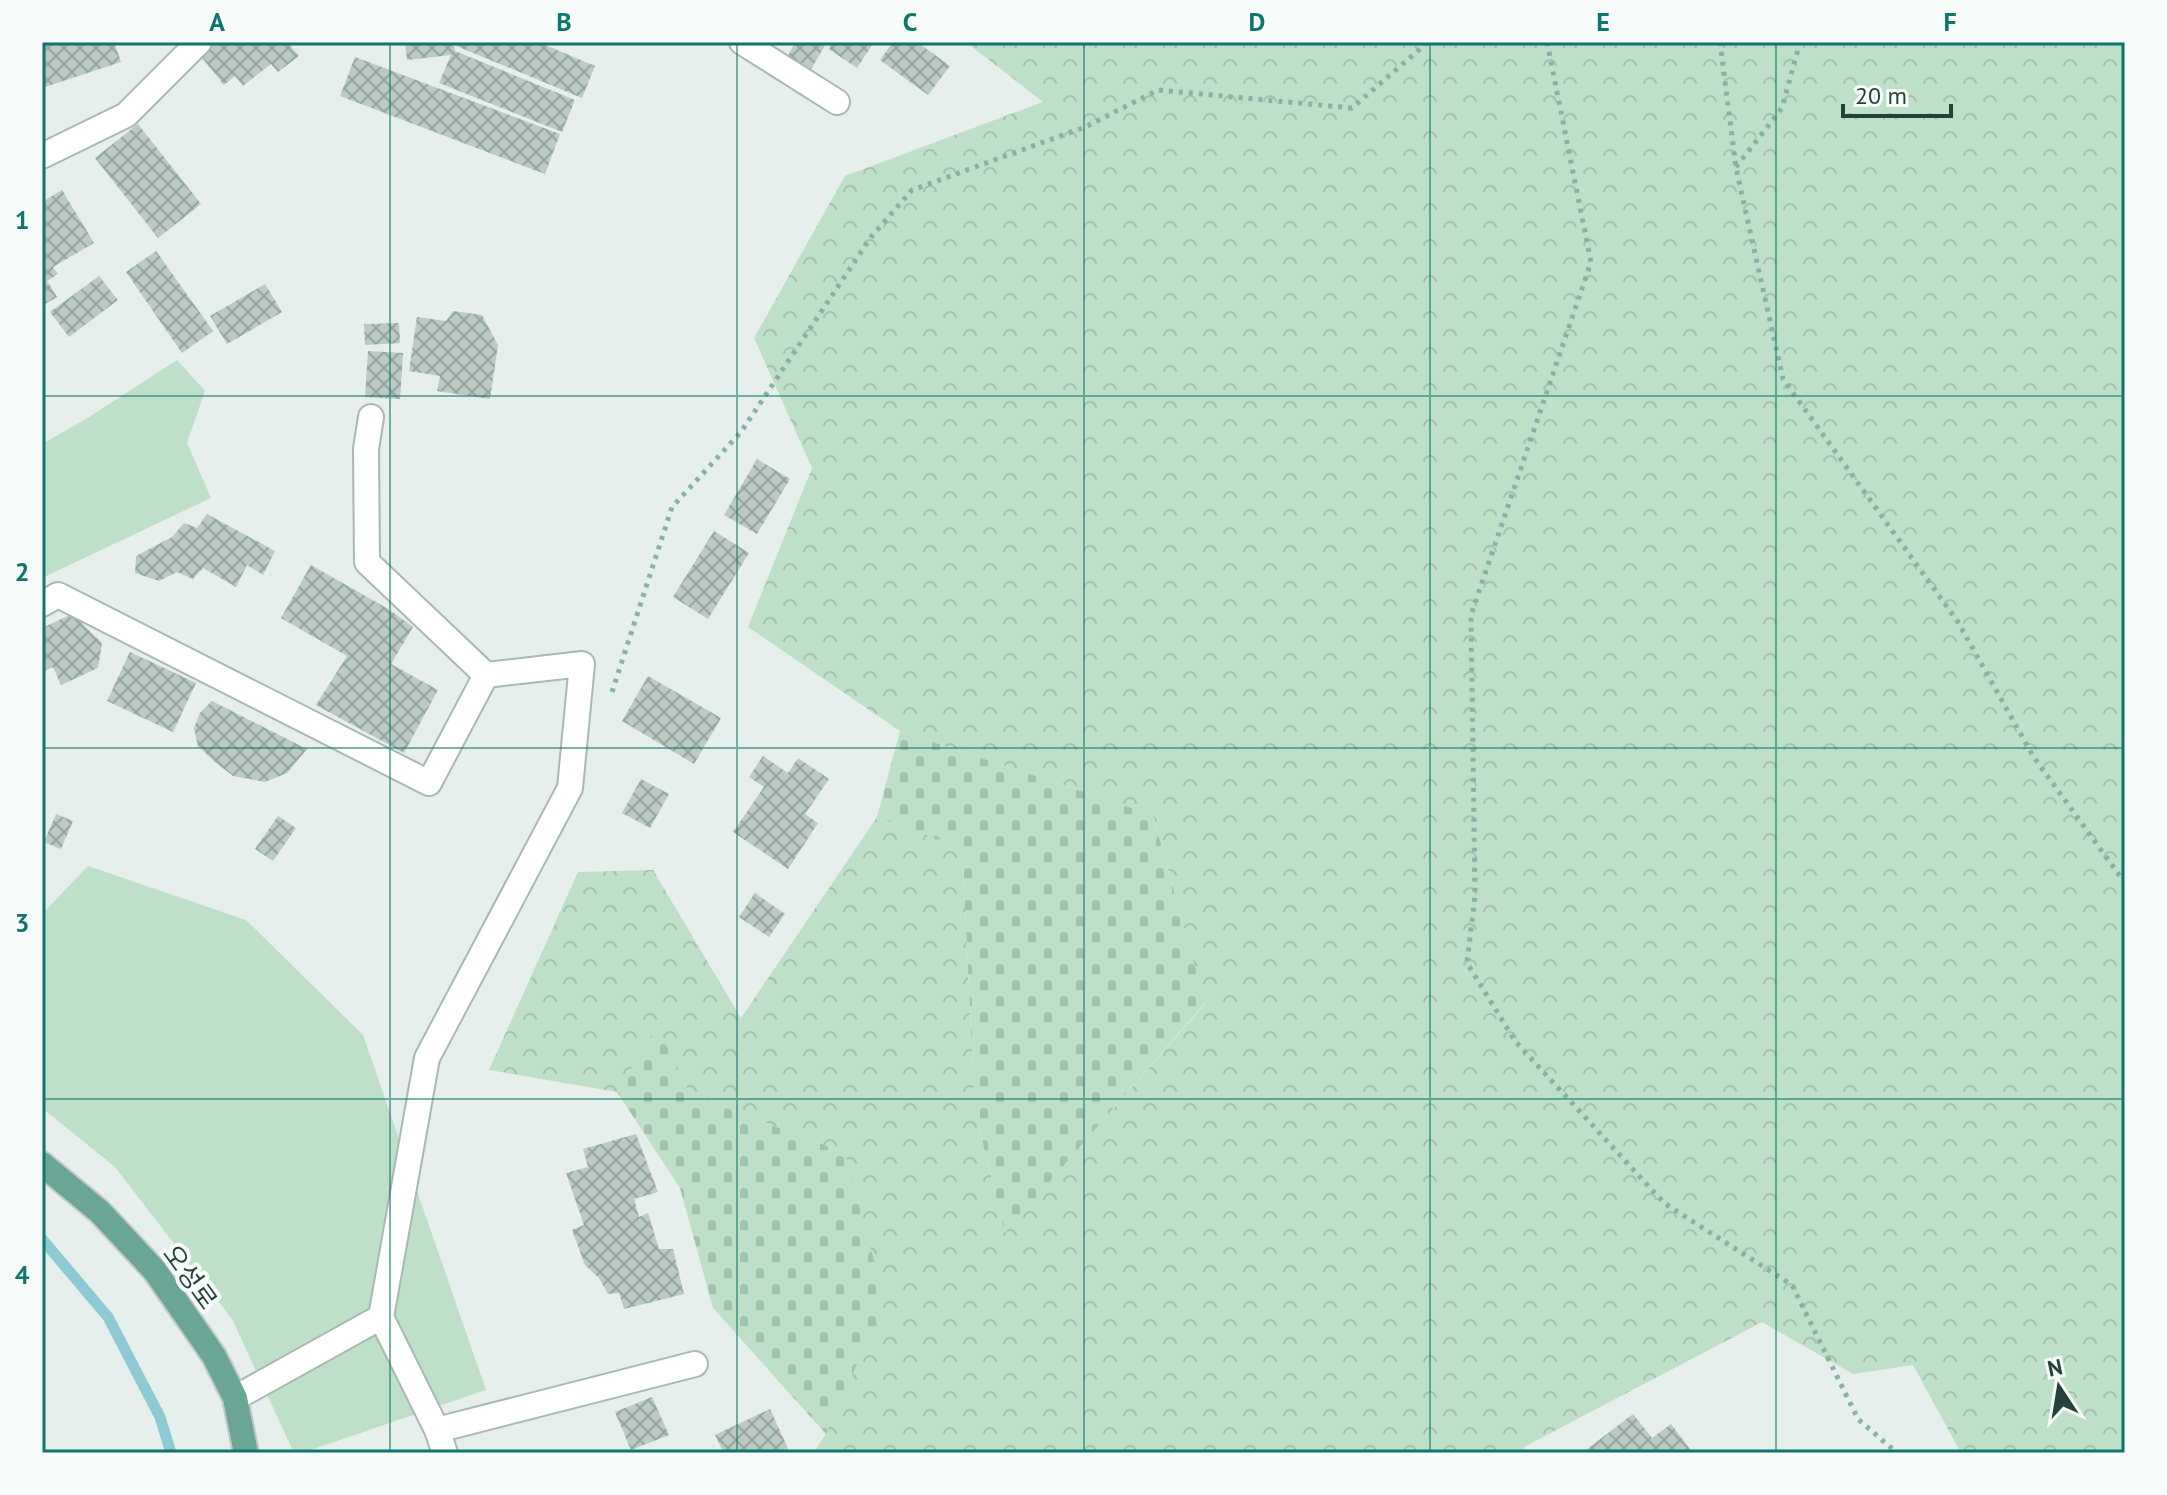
<svg xmlns="http://www.w3.org/2000/svg" width="2167" height="1495" font-family="'PT Sans','Noto Sans KR',sans-serif">
	<style>
		.grass { fill: #bfe0c8 }
		.forest { fill: url(#forest-crowns) }
		.cemetery { fill: url(#cemetery-stones) }
		.lines { fill: none; stroke-linecap: round; stroke-linejoin: round }
		.stream { stroke: #8ec9d4; stroke-width: 11 }
		.building { fill: url(#building-cross-hatch) }
		.minor-casing { stroke: #a8b8b2; stroke-width: 28 }
		.major-casing { stroke: #c2cac8; stroke-width: 28 }
		.path { stroke: #86b3a5; stroke-width: 5; stroke-dasharray: 4 6; stroke-linecap: butt }
		.minor { stroke: #fff; stroke-width: 24 }
		.major { stroke: #6aa596; stroke-width: 24 }
		.grid { fill: none; stroke: #0f766e; stroke-width: 2; stroke-opacity: 0.55 }
		.labels { text-anchor: middle; stroke-width: 8; stroke-linejoin: round; paint-order: stroke }
		.street-label { font-size: 26px; fill: #24423a; stroke: #f7fbf9 }
		.neatline { fill: none; stroke: #0f766e; stroke-width: 3 }
		.grid-label { font-size: 26px; text-anchor: middle; font-weight: bold; fill: #0f766e }
	</style>
	<defs>
		<pattern id="forest-crowns" width="20" height="18" patternUnits="userSpaceOnUse" patternTransform="scale(2)"><rect width="20" height="18" fill="#bfe0c8"/><path d="M2 6a3 3 0 1 1 6 0M12 15a3 3 0 1 1 6 0" fill="none" stroke="#a4c1ad"/></pattern>
		<pattern id="cemetery-stones" width="16" height="16" patternUnits="userSpaceOnUse" patternTransform="scale(2)"><rect width="16" height="16" fill="#bfe0c8"/><path d="M2 7V4a2 2 0 0 1 4 0v3zM10 15v-3a2 2 0 0 1 4 0v3z" fill="#a4c1ad"/></pattern>
		<pattern id="building-cross-hatch" width="8" height="8" patternUnits="userSpaceOnUse" patternTransform="scale(2)"><rect width="8" height="8" fill="#bbcac4"/><path d="M0 0l8 8M0 8l8-8" fill="none" stroke="#98a6a0"/></pattern>
	</defs>
	<rect width="100%" height="100%" fill="#e6efeb"/>
	<path class="grass" d="M177,360L205,391L187,443L211,498L42,578V444L86,419Z
		M88,866L246,920L363,1035L486,1390L302,1453H294L232,1319L115,1167L42,1108V914Z"/>
	<path class="forest" d="M966,42H2125V1453H1961L1913,1365L1853,1374L1762,1322L1524,1447L1523,1453H813L826,1434L845,1153L689,1094L657,1028L617,1092L489,1070L578,872L653,870L741,1018L877,817L962,847L975,1111L1005,1232L1205,1004L1153,815L900,731L748,627L812,468L754,338L845,176L1043,102Z"/>
	<path class="cemetery" d="M900,731L1153,815L1205,1003L1005,1233L975,1111L962,848L877,817Z
		M657,1027L690,1094L845,1153L885,1301L826,1434L713,1308L680,1188L617,1092Z"/>
	<g class="lines">
		<path class="stream" d="M42,1239L108,1317L160,1417L171,1453"/>
	</g>
	<path class="building" d="M42,42H114L121,62L42,88Z
		M214,42H287L299,56L278,72L271,64L243,86L235,76L224,85L199,54Z
		M405,42H538L595,66L582,98L454,45L455,51L575,100L562,132L439,83L451,55L407,60Z
		M795,42H822L826,44L811,69L788,56Z
		M833,42H874L857,68L829,49Z
		M893,42H917L950,66L928,95L880,60Z
		M355,57L560,134L545,174L340,96Z
		M138,124L201,204L158,238L95,158Z
		M62,190L94,243L53,267L58,274L47,281L57,297L42,306V202Z
		M156,251L213,331L182,353L126,272Z
		M99,276L118,300L69,337L50,312Z
		M265,284L282,312L227,344L210,316Z
		M453,311L482,315L498,345L490,399L437,391L440,376L409,371L417,317L446,321Z
		M399,323L400,343L365,345L364,324Z
		M368,351L403,353L400,399L365,397Z
		M757,459L790,479L757,534L724,515Z
		M207,514L275,551L263,575L247,565L236,587L203,568L193,579L177,572L159,581L135,573L136,556L172,537L184,523L197,528Z
		M714,531L749,553L708,619L673,597Z
		M311,565L390,610L413,627L391,664L438,690L404,753L316,705L347,656L281,618Z
		M72,614L102,643L98,668L61,685L53,667L42,672V628Z
		M130,652L196,683L173,732L107,701Z
		M648,676L721,718L694,764L622,721Z
		M212,701L307,749L287,773L265,782L233,776L215,762L198,746L194,728L200,713Z
		M763,756L788,773L798,758L829,779L805,814L818,823L788,869L733,832L764,787L749,777Z
		M641,779L669,794L650,828L622,813Z
		M56,814L73,821L61,849L44,842Z
		M278,816L296,828L273,861L255,849Z
		M755,893L785,914L769,937L739,917Z
		M636,1134L658,1192L634,1199L639,1217L648,1213L659,1249H673L684,1294L624,1309L619,1293L608,1294L599,1278L585,1265L572,1230L584,1225L566,1173L588,1167L583,1149Z
		M652,1397L669,1435L631,1450L615,1412Z
		M770,1409L790,1453H724L715,1435Z
		M1633,1414L1652,1438L1671,1424L1693,1453H1582Z"/>
	<g class="lines">
		<g class="minor-casing">
			<path id="minor" d="M742,42L837,102
				M42,156L126,115L199,42
				M371,417L366,449L367,562L486,675
				M42,604L58,595L429,783L486,675L582,664L570,788L427,1058L381,1317L235,1398
				M381,1317L437,1430L445,1453
				M437,1430L695,1364"/>
		</g>
		<g class="major-casing">
			<path id="major" d="M42,1164L100,1212L155,1271L214,1356L235,1398L246,1453"/>
		</g>
		<path class="path" d="M1547,42L1591,262L1471,615L1475,896L1467,963L1515,1041L1664,1203L1792,1285L1858,1419L1897,1453
			M1720,42L1736,168L1783,379L1958,622L2033,756L2125,883
			M1736,167L1782,108L1800,42
			M612,692L672,507L741,432L871,237L912,190L1085,127L1158,90L1352,108L1428,42"/>
		<use href="#minor" class="minor"/>
		<use href="#major" class="major"/>
	</g>
	<path class="grid" d="M390,42V1453M737,42V1453M1084,42V1453M1430,42V1453M1776,42V1453M42,396H2125M42,748H2125M42,1099H2125"/>
	<g class="labels">
		<g class="street-label">
			<text transform="translate(190 1277) rotate(54)" y="9">오성로</text>
		</g>
	</g>
	<rect width="2167" height="1495" fill="none" stroke="#f7fbf9" stroke-width="88"/>
	<g transform="translate(2059 1387) rotate(348)" stroke="#f7fbf9" stroke-width="6" paint-order="stroke">
	<path d="M0-6L14 30L0 20L-14 30Z" fill="#24423a"/>
	<text y="-12" font-size="22" font-weight="bold" text-anchor="middle" fill="#24423a">N</text>
	</g>
	<path d="M1843 104v12h108v-12" fill="none" stroke="#24423a" stroke-width="4"/>
	<text x="1855" y="104" font-size="24" fill="#24423a" stroke="#f7fbf9" stroke-width="6" paint-order="stroke">20 m</text>
	<rect x="44" y="44" width="2079" height="1407" class="neatline"/>
	<g class="grid-label">
		<text x="217" y="31">A</text>
		<text x="564" y="31">B</text>
		<text x="910" y="31">C</text>
		<text x="1257" y="31">D</text>
		<text x="1603" y="31">E</text>
		<text x="1950" y="31">F</text>
		<text x="22" y="229">1</text>
		<text x="22" y="581">2</text>
		<text x="22" y="932">3</text>
		<text x="22" y="1284">4</text>
	</g>
</svg>
